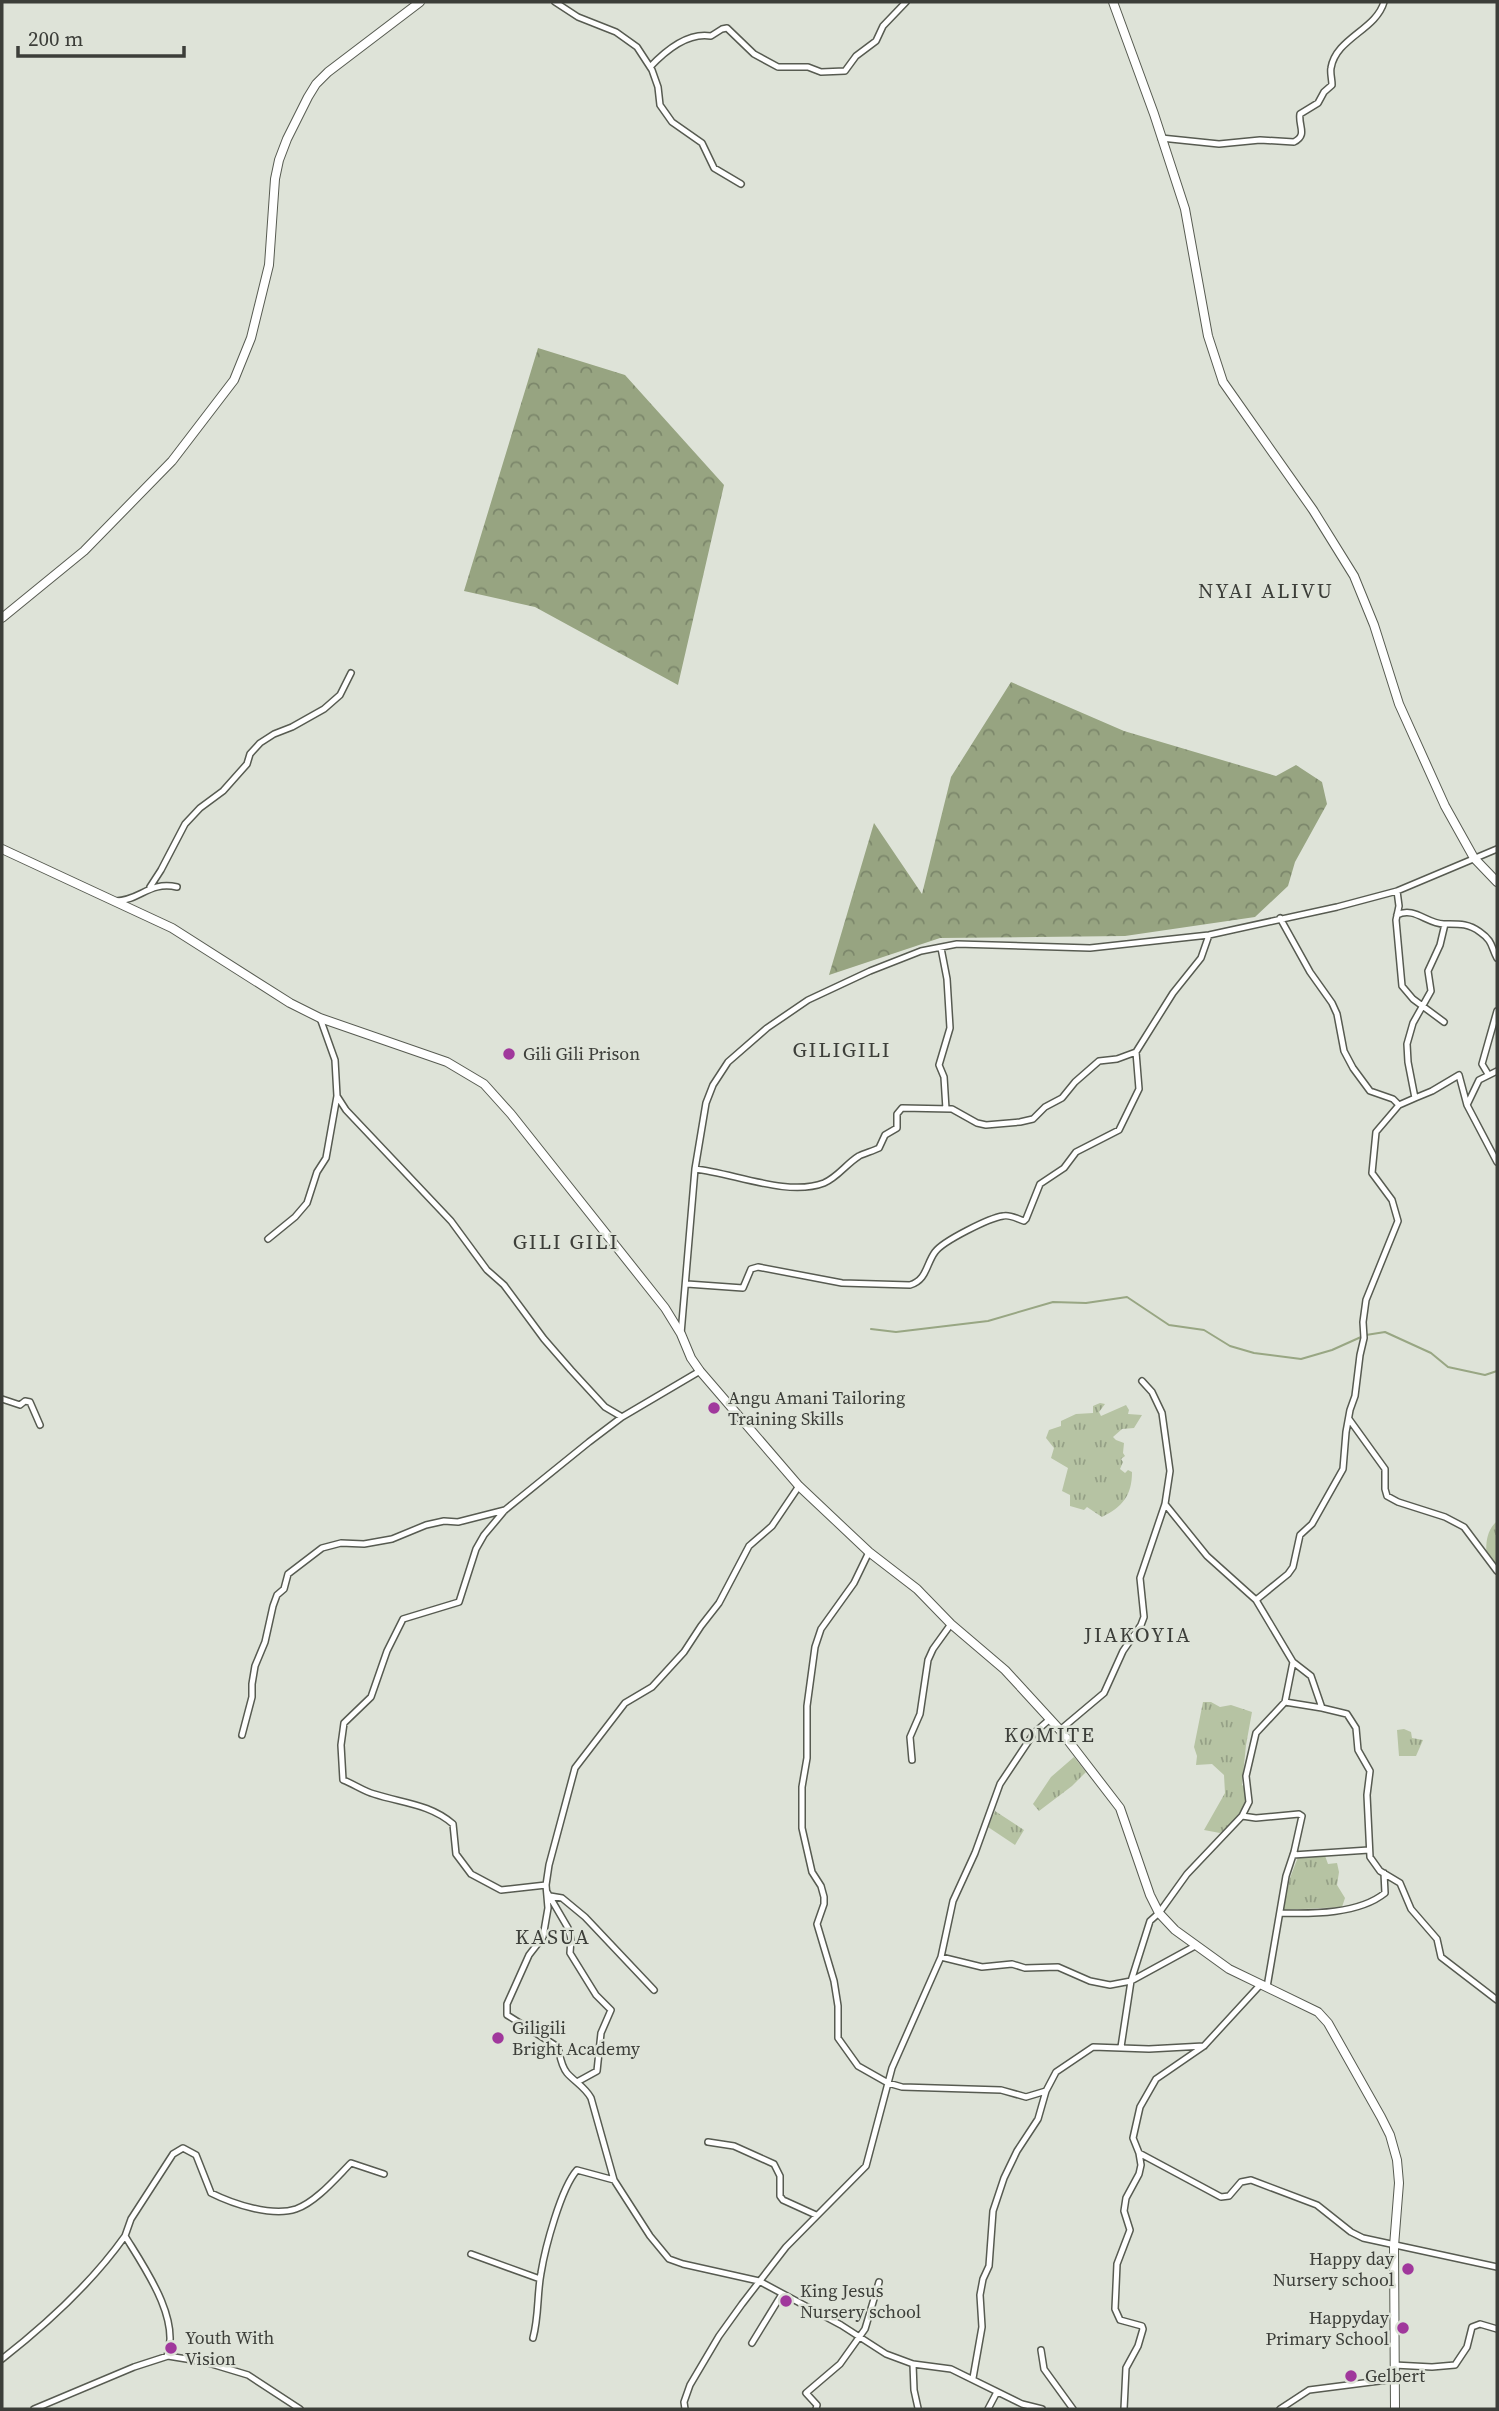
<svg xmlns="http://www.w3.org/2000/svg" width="1499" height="2411" font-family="'Source Serif 4',serif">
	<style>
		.grass { fill: url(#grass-tufts) }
		.forest { fill: url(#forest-crowns) }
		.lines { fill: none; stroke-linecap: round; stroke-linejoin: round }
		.stream { stroke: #98a683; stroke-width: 2 }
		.street-casing { stroke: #575b51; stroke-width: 8 }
		.secondary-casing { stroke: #575b51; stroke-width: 10 }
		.street { stroke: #fff; stroke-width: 5 }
		.secondary { stroke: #fff; stroke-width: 8 }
		.poi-dot { fill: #a0389c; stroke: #dee3d8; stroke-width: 2.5 }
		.labels { text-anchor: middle; stroke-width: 5; stroke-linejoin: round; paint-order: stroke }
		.poi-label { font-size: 18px; fill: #3c3e39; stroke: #dee3d8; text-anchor: start }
		.quarter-label { font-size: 21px; letter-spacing: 2px; fill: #3c3e39; stroke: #dee3d8 }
	</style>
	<defs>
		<pattern id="grass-tufts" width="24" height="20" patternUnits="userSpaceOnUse" patternTransform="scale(1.75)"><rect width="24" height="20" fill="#b6c3a3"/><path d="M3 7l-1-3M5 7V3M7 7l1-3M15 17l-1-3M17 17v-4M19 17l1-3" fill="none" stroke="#95a086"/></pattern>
		<pattern id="forest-crowns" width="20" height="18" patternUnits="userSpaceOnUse" patternTransform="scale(1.75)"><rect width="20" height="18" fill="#97a481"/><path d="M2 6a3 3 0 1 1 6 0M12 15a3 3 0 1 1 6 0" fill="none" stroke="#7c876b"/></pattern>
	</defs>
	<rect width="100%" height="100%" fill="#dee3d8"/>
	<path class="grass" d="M1100,1403L1105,1404L1099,1412L1101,1416L1126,1405L1129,1410L1128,1414L1142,1415L1134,1428L1122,1429L1113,1437L1116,1440L1124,1443L1123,1453L1125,1456L1121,1459L1123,1462L1120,1469L1125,1473L1128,1470L1132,1472C1132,1496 1122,1507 1102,1517L1087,1507L1084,1510L1070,1506V1495L1062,1491L1068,1468L1051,1458L1054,1448L1046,1438L1049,1430L1061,1426V1421L1076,1414L1093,1413V1406Z
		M1497,1521V1567L1496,1565L1487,1564C1486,1548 1484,1533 1497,1521Z
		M1203,1702H1211L1220,1707L1231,1705L1252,1712L1246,1745L1242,1785L1249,1790C1247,1808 1236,1823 1220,1833L1204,1830L1225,1793L1224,1775L1212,1764L1196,1765L1197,1756L1194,1747Z
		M1404,1729L1411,1732L1412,1738L1423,1740L1416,1756H1399L1397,1730Z
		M1074,1757L1086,1772L1072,1786L1039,1811L1033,1804L1051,1777Z
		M995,1811L1024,1830L1015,1845L988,1827Z
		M1324,1853L1328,1864L1337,1863L1339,1872L1337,1885L1345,1898L1342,1907L1283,1910L1290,1878L1298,1857Z"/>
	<path class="forest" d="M538,348L625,375L724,485L678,685L535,607L464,591Z
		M1011,682L1124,731L1276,776L1296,765L1322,782L1327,804L1295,862L1288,886L1255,917L1125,936L940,938L829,975L874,823L922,894L951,777Z"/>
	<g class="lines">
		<path class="stream" d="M871,1329L896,1332L988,1321L1053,1302L1086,1303L1127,1297L1169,1325L1204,1330L1230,1346L1254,1353L1301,1359L1332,1350L1361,1337
			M1366,1335L1385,1332L1431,1353L1448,1367L1485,1375L1497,1371"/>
		<g class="street-casing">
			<path id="street" d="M555,2L578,17L616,32L637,47L652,70L658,87L660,105L672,122L702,143L714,168L741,184
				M650,67C666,50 688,32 711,36L722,29L727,28L754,54L778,67H808L821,72L845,71L856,56L876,41L883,26L906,2
				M1161,138L1219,144L1260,140L1294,142C1308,135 1298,126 1300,114L1318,103L1324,92L1332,85C1332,79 1330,73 1331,68C1336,38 1376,30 1384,2
				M150,887L161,870L185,824L200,808L223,791L247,764L250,754L260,743L274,734L292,727L324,709L340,695L351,673
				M1397,891L1399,906L1396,920L1402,986L1413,999L1444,1022
				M116,901C141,900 149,881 177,887
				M1397,915C1414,906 1427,924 1444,924C1458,924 1468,923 1480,932C1493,941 1491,947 1497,958
				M941,948L947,979L950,1028L939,1065L944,1077L946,1109
				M320,1018L335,1060L337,1096L346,1110L451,1221L487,1270L504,1285L544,1339L571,1370L605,1407L622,1417L700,1371
				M1497,1071L1479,1080L1467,1105L1497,1162
				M1488,1074L1482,1064L1497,1011
				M1415,1098L1432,1091L1459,1075L1467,1105
				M1399,1105L1415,1098L1408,1062L1407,1044L1413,1023L1431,991L1428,971L1440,945L1445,924
				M695,1169C733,1173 788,1197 824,1183C838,1177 846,1164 859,1156C865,1153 873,1151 879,1148L885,1135L897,1128V1114L902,1108L952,1109L977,1123L986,1125L1020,1122L1033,1119L1045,1107L1062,1098L1075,1082L1099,1061L1117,1059L1136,1052
				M268,1239L295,1217L307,1203L317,1172L326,1158L337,1096
				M687,1284L743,1288L751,1269L758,1267L842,1283L910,1285C927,1280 926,1264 935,1252C943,1241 989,1218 1003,1216C1010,1214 1017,1219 1024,1221L1026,1219L1040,1184L1064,1168L1076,1152L1119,1130L1139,1089L1136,1052L1173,993L1201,958L1209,935
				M681,1334L695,1169L706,1103L713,1085L728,1062L767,1028L808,1000L870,971L921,951L957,944L1090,948L1209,935L1337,907L1397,891L1497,849
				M2,1399L20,1405L25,1401L30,1402L40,1425
				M1349,1419L1385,1469V1489L1387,1496L1398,1502L1445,1517L1464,1527L1497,1571
				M799,1486L772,1526L749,1546L719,1603L701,1626L684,1652L652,1687L625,1703L575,1768L549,1865L546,1885L548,1908L543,1937L529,1955L507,2004V2015L558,2047C560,2056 561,2066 567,2073C575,2082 585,2087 591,2098L614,2180L650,2236L669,2259L683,2264L759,2281L841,2325L886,2354L913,2364L951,2369L1022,2404L1042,2409
				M869,1552L854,1583L821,1629L815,1647L807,1706V1758L802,1787V1828L812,1872L821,1886L824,1897V1904L817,1924L834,1981L838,2006V2038L858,2066L888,2083L902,2087L1001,2090L1026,2097L1046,2091L1056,2072L1093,2047L1149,2049L1204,2046
				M1256,1600L1288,1574L1293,1567L1300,1535L1312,1524L1343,1469L1346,1432L1350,1410L1355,1396L1360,1355L1364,1338L1363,1322L1366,1300L1398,1221L1392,1200L1372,1173L1376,1132L1399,1105L1393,1099L1370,1091L1353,1068L1344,1051L1337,1014L1332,1003L1310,972L1280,918
				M1293,1662L1311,1676L1322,1708L1347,1714L1356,1728L1358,1750L1370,1771L1367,1795L1370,1857L1380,1871L1400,1883L1411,1909L1437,1939L1441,1957L1497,2000
				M1285,1702L1322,1708
				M1060,1730L1104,1693L1123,1651L1141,1625L1144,1617L1140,1578L1165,1504L1170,1471L1162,1413L1152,1392L1142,1381
				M242,1735L252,1697V1684L255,1666L265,1642L273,1606L277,1595L284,1589L288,1574L322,1548L341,1543L364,1544L392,1539L426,1525L444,1521L458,1522L505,1510
				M912,1760L910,1737L920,1714L928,1660L933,1649L951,1624
				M1242,1816L1256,1818L1299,1814L1302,1816L1294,1852L1286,1876L1267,1987
				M1293,1855L1369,1850
				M546,1885L501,1890L471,1874L456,1854L453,1824C430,1804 402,1803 374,1794C363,1791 354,1784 343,1780L341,1745L344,1723L371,1697L387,1651L403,1619L459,1602L476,1549L484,1535L505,1510L589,1442L622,1417
				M547,1892L568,1928L571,1939L570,1953L596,1995L611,2010L601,2033L597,2071L577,2082
				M550,1896L562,1898L585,1917L654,1990
				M1280,1913C1313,1914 1359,1914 1385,1893L1384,1873
				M941,1957L982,1967L1012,1964L1025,1968L1058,1967L1090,1981L1110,1985L1131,1981L1195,1946
				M1121,2047L1131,1981L1150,1921L1159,1913L1187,1874L1242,1816L1249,1802L1246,1776L1256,1733L1285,1702L1293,1662L1256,1600L1207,1556L1165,1504
				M708,2142L734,2146L774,2164L780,2176V2196L783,2200L816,2215
				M1139,2153L1221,2197L1229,2196L1241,2182L1251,2180L1317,2205L1351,2232L1363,2238L1497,2267
				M471,2254L540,2279
				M533,2338C539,2316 537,2294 541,2273C545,2248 561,2188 577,2170L614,2180
				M752,2343L782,2294
				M1041,2350L1044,2369L1073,2409
				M167,2356C181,2319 144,2267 125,2236L131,2219L173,2154L183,2148L196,2155L211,2193C233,2204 272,2217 296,2209C316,2202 336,2178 351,2163L384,2174
				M2,2359C48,2323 91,2284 125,2236
				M913,2364L914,2390L918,2408
				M1394,2365L1432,2367L1455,2365L1467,2347L1472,2327L1480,2324L1497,2329
				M973,2378L982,2327L980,2295L983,2279L989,2266L993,2211L1004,2178L1017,2151L1038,2119L1046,2091
				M34,2409L134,2367L168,2356L205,2362L248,2375L300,2409
				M685,2409L684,2402L690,2385L719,2336L742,2304L786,2247L866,2166L892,2068L941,1957L953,1901L975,1853L1000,1784L1034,1733L1050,1719
				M816,2409L817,2405L806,2393L840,2364L865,2329L879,2282
				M988,2409L997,2392
				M1124,2409L1126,2368L1138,2346L1143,2329L1142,2326L1120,2320L1115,2309L1117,2264L1130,2230L1124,2211L1126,2198L1139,2174L1141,2165L1139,2153L1133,2138L1140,2107L1156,2079L1204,2046L1261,1984
				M1280,2409L1309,2390L1395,2379"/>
		</g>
		<g class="secondary-casing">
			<path id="secondary" d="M1113,2L1154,114L1185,209L1208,336L1223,382L1313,510L1354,576L1374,625L1399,704L1445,806L1474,858L1497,882
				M2,618L84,551L172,461L234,380L251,338L269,265L275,179L279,160L287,139L308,97L316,84L328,72L420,2
				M2,849L172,928L290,1003L320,1018L447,1062L484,1084L511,1114L665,1308L681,1334L691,1358L700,1371L799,1486L869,1552L917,1589L951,1624L1005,1670L1060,1730L1120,1808L1150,1895L1159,1913L1175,1930L1229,1969L1318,2012L1328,2023L1381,2117L1390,2135L1397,2160L1399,2183L1394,2246L1395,2409"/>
		</g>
		<use href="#street" class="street"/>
		<use href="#secondary" class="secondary"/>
	</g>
	<g class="poi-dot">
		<circle cx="509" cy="1054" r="7"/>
		<circle cx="714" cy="1408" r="7"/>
		<circle cx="498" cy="2038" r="7"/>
		<circle cx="1408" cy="2269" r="7"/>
		<circle cx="786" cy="2301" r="7"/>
		<circle cx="1403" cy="2328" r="7"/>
		<circle cx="171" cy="2348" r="7"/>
		<circle cx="1351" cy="2376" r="7"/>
	</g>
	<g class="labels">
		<g class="poi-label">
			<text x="523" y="1060">Gili Gili Prison</text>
			<text x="728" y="1404">Angu Amani Tailoring<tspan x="728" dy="21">Training Skills</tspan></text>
			<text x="512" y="2034">Giligili<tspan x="512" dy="21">Bright Academy</tspan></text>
			<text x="1394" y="2265" text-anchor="end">Happy day<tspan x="1394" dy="21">Nursery school</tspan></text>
			<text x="800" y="2297">King Jesus<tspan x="800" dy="21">Nursery school</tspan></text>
			<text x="1389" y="2324" text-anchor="end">Happyday<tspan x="1389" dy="21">Primary School</tspan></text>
			<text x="185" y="2344">Youth With<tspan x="185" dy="21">Vision</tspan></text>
			<text x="1365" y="2382">Gelbert</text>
		</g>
		<g class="quarter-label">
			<text x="1266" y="598">NYAI ALIVU</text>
			<text x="842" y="1057">GILIGILI</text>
			<text x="566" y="1249">GILI GILI</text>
			<text x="1138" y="1642">JIAKOYIA</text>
			<text x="1050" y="1742">KOMITE</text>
			<text x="553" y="1944">KASUA</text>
		</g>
	</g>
	<rect width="1499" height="2411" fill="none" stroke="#3c3e39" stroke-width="7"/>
	<path d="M18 46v10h166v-10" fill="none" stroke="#3c3e39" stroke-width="3.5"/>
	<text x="28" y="46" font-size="21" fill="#3c3e39" stroke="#dee3d8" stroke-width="5" paint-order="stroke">200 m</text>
</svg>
